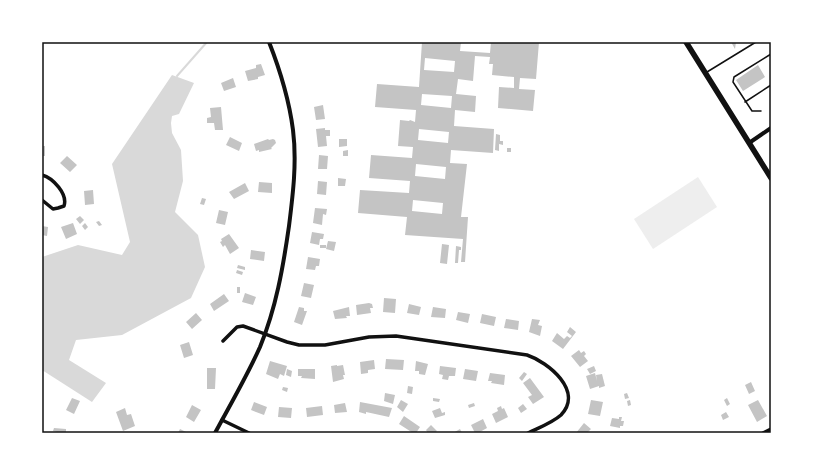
<svg xmlns="http://www.w3.org/2000/svg" width="813" height="475" font-family="Poppins,sans-serif">
	<style>
		.green { fill: #eee }
		.water { fill: #d9d9d9 }
		.lines { fill: none; stroke-linecap: round; stroke-linejoin: round }
		.stream { stroke: #d9d9d9; stroke-width: 2 }
		.building { fill: #c4c4c4; fill-rule: evenodd }
		.service { stroke: #111; stroke-width: 1.5 }
		.minor { stroke: #111; stroke-width: 3.5 }
		.tertiary { stroke: #111; stroke-width: 4 }
		.primary { stroke: #111; stroke-width: 5.5 }
		.neatline { fill: none; stroke: #111; stroke-width: 1.5 }
	</style>
	<rect width="100%" height="100%" fill="#fff"/>
	<path class="green" d="M698,177L717,207L653,249L634,219Z"/>
	<path class="water" d="M172,75L194,83L179,114L172,116L171,123L172,133L181,150L183,181L175,212L198,235L205,267L191,298L122,335L76,340L69,360L106,383L92,402L42,370V257L78,245L122,255L130,242L112,164Z"/>
	<g class="lines">
		<path class="stream" d="M177,76L207,42"/>
	</g>
	<path class="building" d="M422,42H461L460,51L490,53L491,42H539L536,79L520,78L519,89L535,90L533,111L498,108L499,87L514,88V77L492,75L493,64H489L490,57L475,56L473,81L458,79L456,94L476,96L475,112L455,110L454,126L494,129L493,153L451,150L450,163L467,164L461,217H468L465,262H461L463,239L405,235L407,217L358,213L360,190L409,193L410,181L369,178L371,155L412,158L413,147L398,146L400,120L409,121L410,120L415,122L416,110L375,107L377,84L419,87ZM425,58L455,61L454,72L424,70ZM422,94L452,96L451,108L421,105ZM419,129L449,132L448,143L418,140ZM416,164L446,167L445,179L415,176ZM413,200L443,203L442,214L412,211Z
		M731,42H736L735,49Z
		M261,64L265,75L258,77V79L248,81L245,71L256,68V65Z
		M758,65L765,77L743,91L736,80Z
		M233,78L236,87L224,91L221,83Z
		M323,105L325,119L316,120L314,107Z
		M221,107L223,130H215L214,123H207V118L211,117L210,108Z
		M325,128V130H330V136H326L327,146L318,147L316,129Z
		M496,134L500,135V141H503V145L499,144V151L495,150Z
		M230,137L242,143L239,151L226,145Z
		M268,139L269,140L273,139L275,140L276,143L271,148L272,149L259,152V150L256,151L254,144Z
		M339,139H347V146L339,147Z
		M42,146H45V156H42Z
		M507,148H511V152H507Z
		M348,150V156H343V151Z
		M319,155L328,156L327,169H318Z
		M67,156L77,165L70,172L60,163Z
		M338,178L346,179L345,186H338Z
		M318,181L327,182L326,195L317,194Z
		M259,182L272,183V193L258,192Z
		M245,183L249,191L234,199L229,192Z
		M93,190L94,204L85,205L84,191Z
		M202,198L206,199L204,205L200,204Z
		M315,208L327,209L326,215L323,214L322,225L313,223Z
		M219,210L228,212L225,225L216,223Z
		M80,216L84,220L80,224L76,219Z
		M99,221L102,225L99,226L96,222Z
		M73,223L77,234L66,239L61,227Z
		M85,223L88,227L85,230L82,226Z
		M42,226L48,227L47,236L42,235Z
		M312,232L324,234L323,239H320L319,245L310,243Z
		M229,234L239,248L230,254L225,245L223,247L220,242L222,241L221,239Z
		M328,241L336,242L334,251L326,249Z
		M442,244L449,245L447,264L440,263Z
		M320,245H326V248H320Z
		M456,246L461,247V250H459L458,263H455Z
		M251,250L265,252L264,261L250,259Z
		M308,257L320,259L319,266H316L315,270L306,269Z
		M238,265L245,267V270L237,268Z
		M237,270L243,272L242,275L236,273Z
		M304,283L314,285L311,298L301,296Z
		M237,287H240V293H237Z
		M245,293L256,297L253,305L242,302Z
		M224,294L229,301L214,311L210,304Z
		M384,298L396,299L395,313L383,312Z
		M369,303L372,304L373,308H370L371,313L357,315L356,305Z
		M409,304L421,307L419,315L407,313Z
		M299,307L304,308V311H307L302,325L294,322Z
		M349,307L350,316H346L347,318L335,319L333,311Z
		M433,307L446,309L445,318L431,317Z
		M458,312L470,314L468,323L456,320Z
		M196,313L202,320L192,329L186,322Z
		M482,314L496,317L494,326L480,323Z
		M506,319L519,321L518,330L504,328Z
		M532,319L540,320L538,325L542,326L540,336L529,332Z
		M570,327L576,332L563,349L552,341L557,333L564,339L567,336L570,338L572,336L567,332Z
		M189,342L193,355L184,358L180,345Z
		M579,350L581,353L584,351L586,354L584,356L588,361L580,367L571,356Z
		M386,359L404,360L403,370L385,369Z
		M374,360L375,369L368,370V373L361,374L360,362Z
		M270,361L287,366L284,376L280,374L278,379L266,374Z
		M416,361L428,364L425,375L419,374V371H415Z
		M337,365V366L343,365L345,375H343L344,379L333,382L331,366Z
		M440,366L456,368L455,376H449L448,380L442,379L443,375L439,374Z
		M594,366L596,371L590,374L587,369Z
		M207,368H216L215,389H207Z
		M287,369L292,371L291,377L286,375Z
		M298,369H315V379L301,378L302,376H298Z
		M465,369L478,371L476,381L463,379Z
		M524,372L527,374L522,381L519,378Z
		M490,373L505,375L504,385L491,383L492,381H488Z
		M595,373L597,381L596,375L602,374L605,386L599,388V386L590,389L586,376Z
		M530,378L544,397L533,404L528,397L532,395L523,383Z
		M751,382L755,391L749,394L745,385Z
		M408,386L413,387L412,394L407,393Z
		M283,387L288,388L287,392L282,390Z
		M385,393L395,395L393,404L384,401Z
		M627,393L629,398L625,399L624,394Z
		M72,398L80,401L74,414L66,410Z
		M433,398L440,399L439,402L433,401Z
		M727,398L730,404L727,406L724,400Z
		M401,400L408,404L403,412L397,407Z
		M591,400L603,402L600,416L588,414Z
		M630,400L631,405L628,406L627,401Z
		M758,400L767,416L757,422L748,405Z
		M254,402L267,407L264,415L251,410Z
		M360,402L392,408L389,417L366,412V414L359,412Z
		M345,403L347,412L335,413L334,405Z
		M474,403L475,406L469,408L468,405Z
		M523,404L527,409L521,413L518,408Z
		M192,405L201,410L194,422L186,417Z
		M322,406L323,415L307,417L306,408Z
		M501,406L502,409L504,408L508,417L496,423L492,414L498,411L497,408Z
		M279,407L292,408L291,418L278,417Z
		M125,408L127,415L131,414L135,426L123,431L116,412Z
		M440,408L442,413L445,412V415L435,418L432,411Z
		M726,412L729,417L723,420L721,415Z
		M404,416L420,427L416,433H413L399,424Z
		M619,417H622L621,421H624L623,426H620V428L610,426L612,418L619,419Z
		M483,419L487,428L478,433L477,432L475,433L471,425Z
		M584,423L591,429L587,433H576Z
		M431,425L437,431L435,433H428L426,430Z
		M54,428L66,429V433H56L57,432L53,431Z
		M180,429L188,433H178Z
		M460,429L462,433H453Z"/>
	<g class="lines">
		<path class="service" d="M707,72L756,42
			M745,102L771,85
			M761,111H752L733,82L734,77L771,54"/>
		<path class="minor" d="M42,175C53,178 68,194 64,206L58,208L53,209L42,200
			M223,341L237,327L243,326L287,342L299,345H325L369,337L396,336L527,355C548,362 584,391 561,415C552,423 538,428 528,433
			M222,420L249,433
			M763,433L771,429"/>
		<path class="tertiary" d="M749,143L771,128
			M215,433C230,405 247,376 260,347C276,308 283,268 289,226C293,194 297,162 293,130C289,99 280,70 269,42"/>
		<path class="primary" d="M686,42L771,178"/>
	</g>
	<rect width="813" height="475" fill="none" stroke="#ffffff" stroke-width="86"/>
	<rect x="43" y="43" width="727" height="389" class="neatline"/>
</svg>
